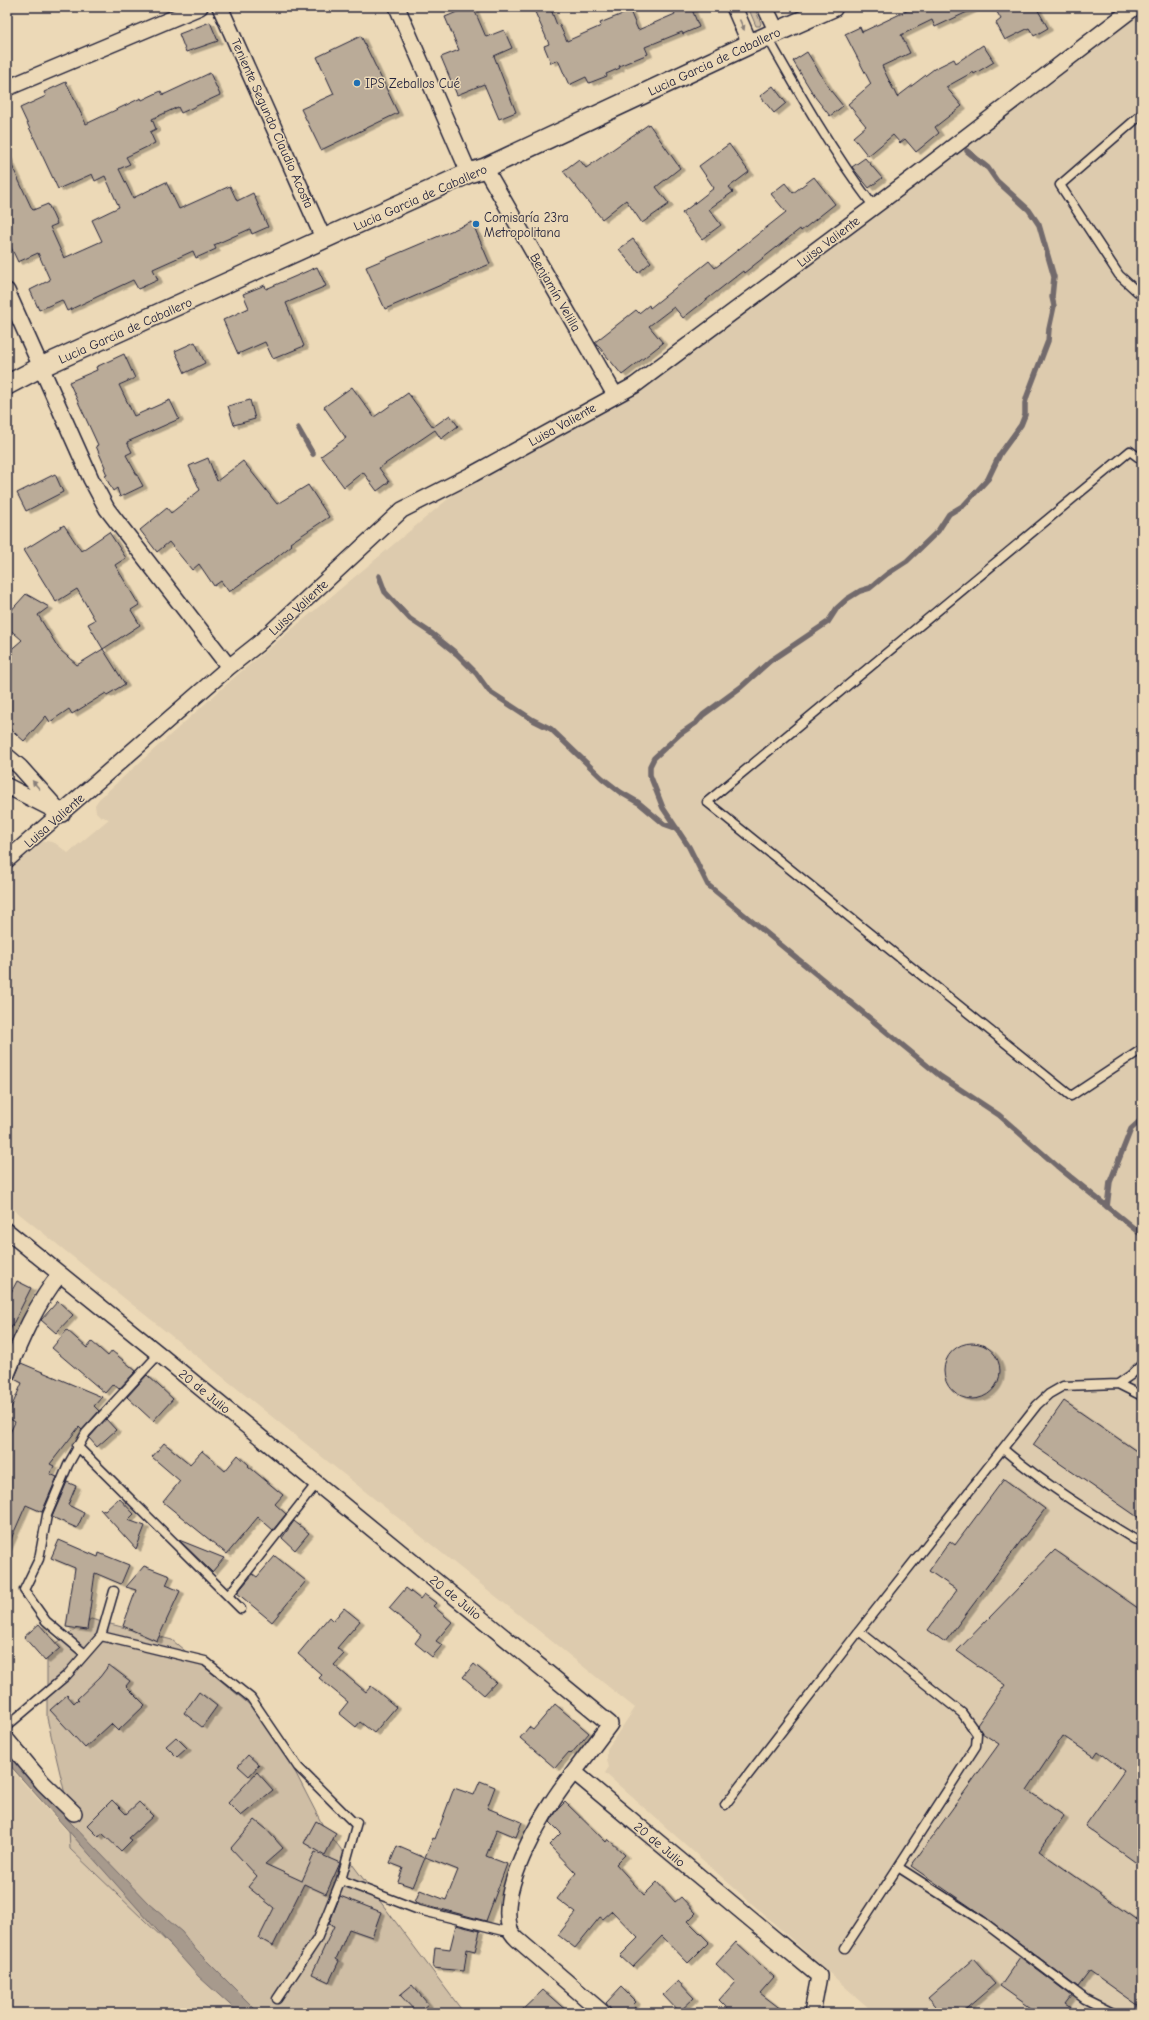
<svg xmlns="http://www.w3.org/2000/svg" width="1149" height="2020" font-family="'Comic Neue',sans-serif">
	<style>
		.built { fill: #ddcbae }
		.green { fill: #cfbea5; stroke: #787070 }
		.water { fill: #a79a8d; stroke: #726a6c }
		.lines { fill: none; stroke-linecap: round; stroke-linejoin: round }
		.stream { stroke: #726a6c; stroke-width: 5.5 }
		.building { fill: #baab98; stroke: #22223b; filter: url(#shadow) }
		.service-casing { stroke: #22223b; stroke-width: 11 }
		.minor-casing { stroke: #22223b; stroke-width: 18 }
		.tertiary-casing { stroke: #22223b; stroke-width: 22 }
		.service { stroke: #ecd9b7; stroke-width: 8 }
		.minor { stroke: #ecd9b7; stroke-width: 15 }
		.tertiary { stroke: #ecd9b7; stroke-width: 19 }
		.oneway { fill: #877e79 }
		.poi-dot { fill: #1f6fb2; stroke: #ecd9b7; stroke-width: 1.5 }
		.labels { text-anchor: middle; stroke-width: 3; stroke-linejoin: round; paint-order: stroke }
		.street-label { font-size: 13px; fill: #22223b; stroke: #ecd9b7 }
		.poi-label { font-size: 13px; fill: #22223b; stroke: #ecd9b7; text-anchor: start }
	</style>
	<defs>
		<filter id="shadow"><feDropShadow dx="4.5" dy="2.5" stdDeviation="0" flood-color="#0004"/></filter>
	</defs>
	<rect width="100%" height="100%" fill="#ecd9b7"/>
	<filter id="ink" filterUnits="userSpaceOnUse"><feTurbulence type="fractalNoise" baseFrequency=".025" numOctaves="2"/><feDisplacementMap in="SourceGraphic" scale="8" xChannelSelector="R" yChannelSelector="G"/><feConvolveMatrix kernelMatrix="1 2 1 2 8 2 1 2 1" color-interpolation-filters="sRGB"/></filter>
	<g filter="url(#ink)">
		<path class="built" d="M1142,13V2013H877L871,2010L605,1773L609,1767L607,1759V1749L635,1708L7,1204V872L41,842L47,841L55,843L68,853L109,819L100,816L96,812L95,805L99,799L237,675L460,489L643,388L769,297Z
			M7,1765L102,1870L256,2013H7Z"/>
		<path class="green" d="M748,7H754L761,23L760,26H756Z
			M91,1619L172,1640L269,1721L322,1824L464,2013H241L70,1849L68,1807L47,1718V1649Z"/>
		<path class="water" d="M7,1751L26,1771L45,1796L149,1904L182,1932L196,1950L259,2013H239L198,1976L7,1762Z"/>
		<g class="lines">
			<path class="stream" d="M967,151L988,168L997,181L1029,210L1039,225L1054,277L1052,297L1054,306L1049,329L1048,341L1027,396L1025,403V415L1021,425L1000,454L988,479L964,505L949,514L938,531L907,561L887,574L870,588L860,591L847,599L837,608L828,622L770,661L741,687L703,715L696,723L680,734L654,758L650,766V775L663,808L689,847L708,885L940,1076L999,1115L1057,1166L1142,1235
				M298,428L313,454
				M379,576L385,592L410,619L431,633L457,654L476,673L489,691L533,720L551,729L602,778L620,792L639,803L664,824L678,829
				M1107,1207L1110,1182L1131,1129L1142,1119"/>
		</g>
		<path class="building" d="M469,7H473L486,37L504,30L512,48L494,56L516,112L499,119L484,84L457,95L441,57L459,50L445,17Z
			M547,7H550L557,25L559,24L567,41L601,26L600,23L630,11L638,30L675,14L674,12L685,7H691L699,27L683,34L682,32L645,47L648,54L619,66L620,68L606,74L607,76L589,83L586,77L569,85L558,60L551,63L544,46L549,44L535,12Z
			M915,7H978L935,27L932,20L901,35L910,53L882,66L897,97L934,69L954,59L956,63L983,45L994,62L974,74L973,72L946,87L962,106L935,127L939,133L916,152L905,139L900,143L893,135L868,156L853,137L866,126L848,104L871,84L845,34L860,27L862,32Z
			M994,7H1036L1048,28L1034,36L1029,28L1005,40L996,23L1001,19Z
			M210,22L218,41L186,52L179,34Z
			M361,36L398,113L321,150L301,109L334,94L317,57Z
			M807,52L831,91L843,106L830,116L815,97L793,61Z
			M210,73L220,95L181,113L178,107L152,119L156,129L150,132L155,143L126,157L130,164L119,169L133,198L166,182L179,209L230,186L237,201L253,193L268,227L252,234L250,229L214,245L216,249L196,258L193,251L153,269L158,280L138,289L133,280L67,311L62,300L39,310L30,290L50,280L38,253L18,262L7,239V155L32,209L33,210L48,204L57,224L50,227L64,258L102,241L92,220L119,207L105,176L95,181L92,174L58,189L20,108L46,96L44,92L66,82L86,124L141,98L142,100L161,91L163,95Z
			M773,86L786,103L774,113L760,96Z
			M649,124L680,168L656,187L669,204L642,223L626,200L602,219L563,171L579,159L586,168Z
			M729,144L749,172L729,187L733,192L709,209L721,225L702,239L682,213L714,188L699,166Z
			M865,158L882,178L869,188L852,167Z
			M814,177L835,204L801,231L800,229L744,273L743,271L683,318L674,307L649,326L663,343L622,375L595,342L636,310L639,313L649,305L650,308L709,261L715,268L786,212L771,194L785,183L793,193Z
			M472,222L490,264L385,309L366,267Z
			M633,239L651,262L638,273L619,249Z
			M317,267L326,286L286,303L304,346L273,359L265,342L238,354L223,320L249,308L243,294L265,285L266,289Z
			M195,342L205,363L185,373L175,351Z
			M124,354L135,378L119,385L134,416L170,400L179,419L127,442L132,452L126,455L143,486L120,497L117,488L113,491L105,476L107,475L104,468L105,467L96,446L98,445L69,382L97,370L96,367Z
			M352,387L374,417L408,393L433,427L450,415L458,426L441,439L435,430L379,468L389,482L377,491L363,472L344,487L321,456L346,438L324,407Z
			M250,400L255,419L234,425L228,406Z
			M208,458L217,481L243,461L277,504L308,485L329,517L290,543L292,545L267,565L229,592L221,581L214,586L199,564L192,570L169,542L157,552L140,530L167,508L171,513L200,490L189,466Z
			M55,474L63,492L26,511L17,493Z
			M64,525L81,551L109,532L126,558L115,565L139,605L131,610L140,625L103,649L88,624L95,620L77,589L56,602L24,550Z
			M26,594L49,607L38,615L59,649L77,665L103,649L125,684L107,695L106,693L72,714L69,709L50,722L46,716L24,741L7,726V653L22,640L7,627V615Z
			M17,1281L31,1288L7,1336V1300Z
			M58,1301L73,1315L56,1333L41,1320Z
			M67,1330L87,1348L92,1342L108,1356L112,1351L136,1371L119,1389L113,1384L105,1393L52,1348Z
			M944 1371a28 28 0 1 1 56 0a28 28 0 1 1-56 0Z
			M21,1363L102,1397L94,1406L99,1411L82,1430L79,1427L50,1464L54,1466L50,1474L57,1477L42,1512L26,1505L7,1548V1439L15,1422L7,1417L22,1383L14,1379Z
			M147,1375L173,1399L153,1421L127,1397Z
			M1064,1401L1142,1455V1520L1033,1445Z
			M106,1419L116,1430L97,1447L89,1438Z
			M164,1443L190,1464L202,1451L225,1471L238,1455L249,1465L248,1466L283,1495L275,1504L286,1514L273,1530L258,1517L227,1554L163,1502L180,1481L152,1457Z
			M1004,1479L1045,1509L945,1642L928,1630L957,1590L929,1571L950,1541L955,1545Z
			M67,1482L76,1486L68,1505L84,1513L77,1528L52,1517Z
			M119,1498L134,1514L128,1520L145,1526L136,1549L100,1509L105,1511Z
			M294,1521L309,1533L295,1550L282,1538Z
			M59,1540L98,1557L99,1553L129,1565L121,1584L95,1573L87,1630L66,1627L75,1568L51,1558Z
			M179,1540L224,1558L212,1572Z
			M1055,1550L1142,1611V1867L1085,1826L1124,1771L1098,1751L1094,1757L1063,1736L1027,1790L1064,1816L1039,1851L1142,1923V2008L1090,1971L1078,1987L985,1917L911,1866L999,1744L982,1733L977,1725L1005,1685L957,1651Z
			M275,1556L306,1581L272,1622L237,1593L253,1574L257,1577Z
			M144,1566L170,1576L166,1585L180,1591L157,1641L123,1626L136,1590L126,1587Z
			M406,1588L420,1599L424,1594L436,1603L433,1606L452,1622L436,1641L442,1645L432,1657L415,1643L421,1635L389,1608Z
			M344,1608L360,1621L337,1648L344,1654L334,1665L366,1692L371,1686L396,1707L374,1733L360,1722L356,1727L339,1713L348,1702L319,1678L322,1675L298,1654L329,1617L333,1621Z
			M39,1624L60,1648L45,1661L24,1637Z
			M474,1664L496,1682L484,1695L463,1677Z
			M109,1665L130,1681L126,1686L145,1705L118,1731L111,1724L85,1748L50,1710L67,1695L74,1703L77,1700L79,1701L77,1699L100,1677Z
			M199,1692L217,1706L202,1727L184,1713Z
			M555,1704L589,1733L571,1754L569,1752L555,1768L520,1738L529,1727L533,1730Z
			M176,1737L187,1748L177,1757L166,1746Z
			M248,1755L259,1765L249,1776L238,1766Z
			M257,1772L273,1790L241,1816L228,1803Z
			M480,1781L495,1787L487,1808L522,1822L516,1837L497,1829L486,1856L507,1864L486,1921L415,1902L420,1890L446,1900L458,1870L425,1857L433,1838L435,1839L454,1788L474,1795Z
			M112,1800L126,1814L139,1802L153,1816L129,1838L132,1840L121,1851L102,1833L99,1837L87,1825Z
			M565,1802L606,1842L608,1839L625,1855L616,1864L644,1895L657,1882L675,1902L681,1897L696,1913L688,1921L709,1942L688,1963L662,1936L632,1967L620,1956L638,1938L612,1911L603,1919L600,1917L575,1948L558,1935L576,1913L557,1899L570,1882L569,1881L576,1873L549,1845L561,1833L550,1822L558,1809Z
			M255,1820L266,1829L283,1848L265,1864L302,1881L315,1852L340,1863L326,1894L304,1884L273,1946L259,1938L274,1908L248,1887L257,1876L231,1848Z
			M316,1821L336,1833L325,1855L304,1843Z
			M397,1846L425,1858L413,1887L398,1882L403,1868L390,1863Z
			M340,1896L381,1912L372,1937L349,1929L336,1959L339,1961L329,1982L312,1974L334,1926L329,1924Z
			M456,1925L480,1931L475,1951L467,1949L464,1971L433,1968L435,1947L450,1949Z
			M736,1942L774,1977L760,1993L786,2013H732L719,2000L735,1982L716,1964Z
			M1020,1957L1072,1996L1066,2004L1079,2013H1038L1000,1986Z
			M973,1959L995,1984L961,2013H941L928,1998Z
			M678,1981L694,1998L679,2012L663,1995Z
			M412,1985L428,2004L417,2013L400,1995Z
			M621,1987L636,2002L633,2005L641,2013L612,2012L606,2003Z
			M543,1990L569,2013H519Z"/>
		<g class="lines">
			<g class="service-casing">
				<path id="service" d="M767,36C800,95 833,153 874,207
					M1142,114L1060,185L1119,275L1142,296
					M1142,460L1130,451L707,802L1071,1096L1142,1049
					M1118,1384L1142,1396
					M77,1446L241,1609
					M1003,1449C1044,1484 1088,1511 1134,1539L1142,1542
					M228,1596L317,1483
					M859,1631L962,1713L977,1734L976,1746L898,1867
					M101,1636L205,1661L251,1698L298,1767L356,1825
					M85,1654L46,1621L24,1590L39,1559L47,1515L68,1465L86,1433L159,1354
					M7,1726L67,1675L101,1636L114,1591
					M725,1805L859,1631L1037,1405L1049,1394L1063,1386L1118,1384L1131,1375L1142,1364
					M341,1880L419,1910L504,1931L510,1930
					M845,1948L898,1867L982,1921L1085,1999L1113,2013
					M277,1999L317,1939L341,1880L357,1822"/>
			</g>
			<g class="minor-casing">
				<path id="minor" d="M220,7L324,240
					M397,7L469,173
					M734,7L750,44
					M765,7L777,32
					M7,88L200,7
					M485,168L615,395
					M7,291L91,479L107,509L229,667
					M7,756L20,767L62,814
					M7,786L54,810
					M7,860L229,667L258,644L402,510L473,474L635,385L915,176L1135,7
					M7,1231L159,1354L610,1724L574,1772L819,1976L812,2013
					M7,1374C21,1339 36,1304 60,1274
					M7,1740L43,1783L74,1813
					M574,1772C547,1804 497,1886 510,1929C511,1933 514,1936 517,1939L603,2013"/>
			</g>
			<g class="tertiary-casing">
				<path id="tertiary" d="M7,385L41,367L469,173L485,168L750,44L833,7"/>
			</g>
			<use href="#service" class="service"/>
			<use href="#minor" class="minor"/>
			<use href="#tertiary" class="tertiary"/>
		</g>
		<defs><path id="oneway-solid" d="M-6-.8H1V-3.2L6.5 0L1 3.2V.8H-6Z"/></defs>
		<g class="oneway">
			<use href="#oneway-solid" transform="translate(742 25) rotate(66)"/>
			<use href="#oneway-solid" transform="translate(36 785) rotate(-131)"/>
		</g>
	</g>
	<g class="poi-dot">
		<circle cx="357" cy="83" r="4"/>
		<circle cx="476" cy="224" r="4"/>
	</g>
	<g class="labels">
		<g class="street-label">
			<text transform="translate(714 61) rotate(-25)" y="5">Lucia Garcia de Caballero</text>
			<text transform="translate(273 123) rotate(66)" y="5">Teniente Segundo Claudio Acosta</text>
			<text transform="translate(420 197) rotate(-24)" y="5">Lucia Garcia de Caballero</text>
			<text transform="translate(828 241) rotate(-37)" y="5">Luisa Valiente</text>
			<text transform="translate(556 292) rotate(60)" y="5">Benjamín Velilla</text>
			<text transform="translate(125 330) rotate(-24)" y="5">Lucia Garcia de Caballero</text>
			<text transform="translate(562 424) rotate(-29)" y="5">Luisa Valiente</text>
			<text transform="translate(298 607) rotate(-43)" y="5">Luisa Valiente</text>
			<text transform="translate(54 820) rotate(-41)" y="5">Luisa Valiente</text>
			<text transform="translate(205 1391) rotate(39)" y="5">20 de Julio</text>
			<text transform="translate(456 1597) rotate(39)" y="5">20 de Julio</text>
			<text transform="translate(660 1844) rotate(40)" y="5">20 de Julio</text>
		</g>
		<g class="poi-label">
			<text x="365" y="88">IPS Zeballos Cué</text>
			<text x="484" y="222">Comisaría 23ra<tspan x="484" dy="15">Metropolitana</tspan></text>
		</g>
	</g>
	<rect width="1149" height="2020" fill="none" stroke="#ecd9b7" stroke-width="24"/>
	<rect x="12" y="12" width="1125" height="1996" fill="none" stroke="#22223b" stroke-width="1.5" filter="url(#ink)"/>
</svg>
